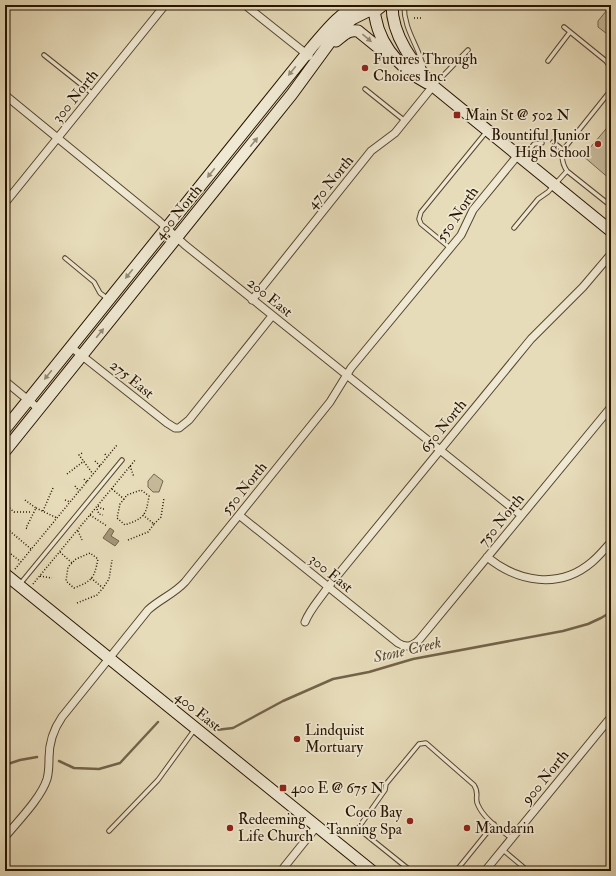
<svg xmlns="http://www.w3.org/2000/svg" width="616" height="876" font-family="'IM FELL Double Pica',serif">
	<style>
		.green { fill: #c6ba9b; stroke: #76674e }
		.water { fill: #a5987b; stroke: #72634a }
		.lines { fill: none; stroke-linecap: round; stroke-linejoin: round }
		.stream { stroke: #72634a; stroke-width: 2.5 }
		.service-casing { stroke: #56462f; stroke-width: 5.5 }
		.minor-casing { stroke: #56462f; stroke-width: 9 }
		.secondary-casing { stroke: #261401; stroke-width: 13 }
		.path { stroke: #261401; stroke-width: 1.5; stroke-dasharray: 1 2; stroke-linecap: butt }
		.service { stroke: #efe8d2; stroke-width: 3.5 }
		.minor { stroke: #efe8d2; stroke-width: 7 }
		.secondary { stroke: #efe8d2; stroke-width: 11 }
		.oneway { fill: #958974 }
		.poi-dot { fill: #8f2418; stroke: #efe8d2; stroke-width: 1.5 }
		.labels { text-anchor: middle; stroke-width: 3.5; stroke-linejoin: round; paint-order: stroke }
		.poi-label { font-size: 15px; fill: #261401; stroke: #efe8d2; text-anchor: start }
		.street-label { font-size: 15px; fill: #261401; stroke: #efe8d2 }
		.water-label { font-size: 16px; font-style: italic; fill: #594932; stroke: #efe8d2 }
	</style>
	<rect width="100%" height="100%" fill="#e7dcba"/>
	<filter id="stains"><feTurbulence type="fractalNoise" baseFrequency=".005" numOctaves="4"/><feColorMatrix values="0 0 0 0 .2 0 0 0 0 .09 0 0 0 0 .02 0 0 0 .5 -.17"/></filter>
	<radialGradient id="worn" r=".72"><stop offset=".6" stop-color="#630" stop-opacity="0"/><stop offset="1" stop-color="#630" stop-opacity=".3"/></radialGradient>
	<path class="green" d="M611,5V37L598,27V21Z
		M611,123V180L583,156Z
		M154,474L163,481L159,492H153L148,487V481Z"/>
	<path class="water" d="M110,528L114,531L111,536L119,541L115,546L103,538Z"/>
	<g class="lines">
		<path class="stream" d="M216,730L233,728L283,701L333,679L369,672L413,659L563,631L588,624L601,618L611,612
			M59,761L74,768L99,769L120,763L158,722
			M5,765L20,760L37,757"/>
		<g class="service-casing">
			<path id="service" d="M404,5C404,31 419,46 424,69
				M564,27L606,61L610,67L611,77
				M44,55L93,94
				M548,61L570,32
				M434,85L468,50
				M365,89L405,121
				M553,142L563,150
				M523,158L534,144L542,143
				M567,171L611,206
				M514,228L538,199L548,192L567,171C563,165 561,158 563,150L611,90
				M450,248L421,224L419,219L421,212L487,131
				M65,258L94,282L100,293L108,299
				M20,584L122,460
				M109,831L158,780L195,729
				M503,850L528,871
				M411,871L360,830L359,827L385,790L386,784L419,744L426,743L474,785C480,794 474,798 478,805C484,819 500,829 511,838
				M456,871L494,824"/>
		</g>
		<g class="minor-casing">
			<path id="minor" d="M245,5L309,56
				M5,95L159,221L185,245L521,515
				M5,203L165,5
				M252,300L371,151L395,133L433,86
				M71,347L167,423L175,428H179L189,420L272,316
				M5,381L39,409
				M239,515L398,643C406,648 412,647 419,640L611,407
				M487,557C518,582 559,590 592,562C599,556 605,549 611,542
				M305,622C310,609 320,599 328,587L531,339L583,287L611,254
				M5,837C18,821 41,798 47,779C49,772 49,765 49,758C49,742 53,730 62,717L148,610C160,599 174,594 185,582L330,402L351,368L461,235L473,210L518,155
				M281,871L317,826
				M485,871L611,717"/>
		</g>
		<g class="secondary-casing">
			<path id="secondary" d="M374,5C375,40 397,67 427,83
				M392,5C392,37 413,62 433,86L611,231
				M336,41C343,36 348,29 358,31L390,57
				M5,429L312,47C326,31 339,13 359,5
				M5,451L292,94L338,31L352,19L366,12L378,9L383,5
				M5,574L372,871"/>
		</g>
		<path class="path" d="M414,18H423
			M82,453L79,455L93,474
			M105,454L107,457
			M95,461L100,466
			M130,466L134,477
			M67,474L84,461
			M84,479L87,482
			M75,486L79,491
			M112,489L124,499L127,495L141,490L149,496C146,516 144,518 125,525L117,518L120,504L124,499
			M25,500L36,508L26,528L28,529
			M65,500L70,502
			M5,504L14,512H32
			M98,506L102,509H105
			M36,508L57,518
			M97,509L99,514L103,515
			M43,511L53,488
			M90,515L107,526
			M154,524L161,517L164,498
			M5,527L31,549
			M78,531L82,540
			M128,540L148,532L154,524L143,515
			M60,552L72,563L76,559L90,553L98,559C94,579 92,581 74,588L66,581L68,567L72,563
			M11,554L21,562
			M15,569L117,445
			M40,576L52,578
			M91,578L103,588L109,579L112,560
			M33,584L136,459
			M77,603L97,595L103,588"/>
		<use href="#service" class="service"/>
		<use href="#minor" class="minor"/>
		<use href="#secondary" class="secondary"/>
	</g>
	<defs><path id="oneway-solid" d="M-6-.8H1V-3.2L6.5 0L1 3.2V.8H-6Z"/></defs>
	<g class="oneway">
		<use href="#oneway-solid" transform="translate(367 38) rotate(40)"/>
		<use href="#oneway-solid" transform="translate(292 71) rotate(129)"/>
		<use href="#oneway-solid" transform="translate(254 142) rotate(-51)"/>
		<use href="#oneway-solid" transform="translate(211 173) rotate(129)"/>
		<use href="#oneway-solid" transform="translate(129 274) rotate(129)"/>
		<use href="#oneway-solid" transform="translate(100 333) rotate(-51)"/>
		<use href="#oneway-solid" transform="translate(48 375) rotate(129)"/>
	</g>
	<g class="poi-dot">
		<circle cx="365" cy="68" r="4"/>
		<rect x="453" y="111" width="8" height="8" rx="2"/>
		<circle cx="598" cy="144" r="4"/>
		<circle cx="297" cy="739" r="4"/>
		<rect x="279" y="784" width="8" height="8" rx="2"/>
		<circle cx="410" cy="821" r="4"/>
		<circle cx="230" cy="828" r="4"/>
		<circle cx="467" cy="828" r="4"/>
	</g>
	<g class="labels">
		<g class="poi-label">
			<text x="373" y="64">Futures Through<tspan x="373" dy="17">Choices Inc.</tspan></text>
			<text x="465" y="120">Main St @ 502 N</text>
			<text x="590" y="140" text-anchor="end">Bountiful Junior<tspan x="590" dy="17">High School</tspan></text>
			<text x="305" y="735">Lindquist<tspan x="305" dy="17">Mortuary</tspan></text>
			<text x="291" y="793">400 E @ 675 N</text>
			<text x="402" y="817" text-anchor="end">Coco Bay<tspan x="402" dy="17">Tanning Spa</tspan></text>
			<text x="238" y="824">Redeeming<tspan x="238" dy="17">Life Church</tspan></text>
			<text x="475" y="833">Mandarin</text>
		</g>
		<g class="street-label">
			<text transform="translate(75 96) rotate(-51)" y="5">300 North</text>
			<text transform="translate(330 182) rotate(-51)" y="5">470 North</text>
			<text transform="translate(178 212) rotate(-51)" y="5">400 North</text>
			<text transform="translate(457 214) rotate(-56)" y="5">550 North</text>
			<text transform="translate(270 297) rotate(39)" y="5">200 East</text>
			<text transform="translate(132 379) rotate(39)" y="5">275 East</text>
			<text transform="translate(443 426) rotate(-51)" y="5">650 North</text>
			<text transform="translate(244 488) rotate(-51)" y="5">550 North</text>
			<text transform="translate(501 520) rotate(-51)" y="5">750 North</text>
			<text transform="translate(331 573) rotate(39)" y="5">300 East</text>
			<text transform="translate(198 711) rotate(39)" y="5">400 East</text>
			<text transform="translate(545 777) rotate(-51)" y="5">900 North</text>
		</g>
		<g class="water-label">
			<text transform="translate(407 649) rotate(-13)" y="6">Stone Creek</text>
		</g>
	</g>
	<rect width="616" height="876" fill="none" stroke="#e7dcba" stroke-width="20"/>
	<rect x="6" y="6" width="604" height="864" fill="none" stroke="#261401" stroke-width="2"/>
	<rect x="10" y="10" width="596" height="856" fill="none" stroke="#261401"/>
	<rect width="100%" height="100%" filter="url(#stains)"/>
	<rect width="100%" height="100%" fill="url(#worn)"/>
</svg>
